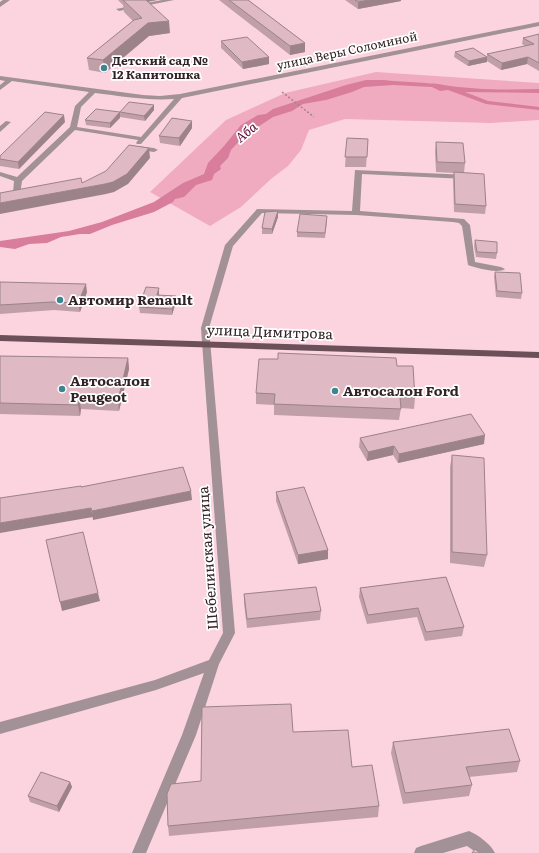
<svg xmlns="http://www.w3.org/2000/svg" width="539" height="853" font-family="Literata,serif">
	<style>
		.green { fill: #f0abc1 }
		.water { fill: #d87d9c }
		.lines { fill: none; stroke-linecap: round; stroke-linejoin: round }
		.path { stroke: #a0848c; stroke-width: 1.5; stroke-dasharray: 2 2; stroke-linecap: butt }
		.minor { fill: #a29196; fill-rule: evenodd }
		.major { fill: #6c5059; fill-rule: evenodd }
		.wall { fill: #c09fa9 }
		.shaded-wall { fill: #9c8289 }
		.building { fill: #dfb9c4; stroke: #9c8289 }
		.poi-dot { fill: #3f8590; stroke: #fff; stroke-width: 1.5 }
		.labels { text-anchor: middle; stroke-width: 3.5; stroke-linejoin: round; paint-order: stroke }
		.far-street-label { font-size: 12px; fill: #302226; stroke: #fff }
		.far-poi-label { font-size: 12px; font-weight: bold; fill: #302226; stroke: #fff; text-anchor: start }
		.far-water-label { font-size: 13px; font-style: italic; fill: #5b0730; stroke: #fff }
		.poi-label { font-size: 14px; font-weight: bold; fill: #302226; stroke: #fff; text-anchor: start }
		.street-label { font-size: 14px; fill: #302226; stroke: #fff }
	</style>
	<rect width="100%" height="100%" fill="#fcd4e0"/>
	<path class="green" d="M376,72L539,83V120L491,123L345,119L309,130L301,150L288,166L271,179L241,207L210,226L150,192L226,120L285,93Z"/>
	<path class="water" d="M366,80H384L393,81L426,83C430,84 433,83 438,84C471,90 505,90 539,89V93L465,92L488,101L539,107V110L486,104L448,90L440,91L432,87L393,85L364,87L352,92L326,100L303,104L292,111L273,117L244,136L231,150L228,158L220,166L221,169L214,174L212,180L196,185L184,197L175,199L173,202L154,212L112,225L90,234H80L61,237L47,243L29,244L15,249L0,247V241L69,231L102,222L154,202L183,183L204,174L208,163L224,146L241,125L258,115L266,114L273,109L346,85Z"/>
	<g class="lines">
		<path class="path" d="M282,92L314,117"/>
		<path class="minor" d="M3,0H10L0,7V2Z
			M162,0H174L119,11L116,9Z
			M539,22V26L182,98L141,144H137L136,143L138,140L75,130L22,181L20,195H17L13,193L14,181L0,176V172L17,177L70,127L75,106L89,92L12,81L0,90V85L5,81L0,80V76L143,95L160,96L180,94ZM95,93C121,96 148,101 174,99L141,137L77,127L81,107Z
			M6,121L11,122L0,132V126Z
			M136,146L154,148L158,150L154,152L134,149V147Z
			M355,170L469,175L470,177L466,179L362,174L360,211L464,219L470,225L475,262L501,267L505,269C498,274 476,268 468,265L462,226L459,223L453,222L356,215L262,213L233,246L209,328L235,633L219,664L196,735L146,853H132L182,735L204,673L156,690L0,734V722L155,680L209,660L223,633L201,328L225,245L257,209L352,211Z
			M469,831C478,835 491,844 495,853H477L467,846L443,853H414L416,848L421,846Z"/>
		<path class="major" d="M0,335L539,352V358L0,341Z"/>
	</g>
	<path class="wall" d="M118,0H157L148,2L170,33L149,36L105,73L89,70L87,58L133,21L124,12L123,5Z
		M219,0H248L305,43V52L290,55Z
		M345,0H401V1L358,9Z
		M539,34V71L527,64L501,70L487,61V62L468,66L454,57L455,52L487,57V54L525,46L522,44L523,38Z
		M221,41L269,64L243,69L221,48Z
		M154,105V110L145,121L120,117L110,128L86,125L85,120Z
		M192,121V128L180,146L160,143L159,136Z
		M65,122L19,169L0,166V156Z
		M347,138L368,139L366,167H345Z
		M436,142L465,163L464,173L486,206L485,214L454,212L453,180L454,173L436,172L435,152Z
		M278,211V217L272,234H262V228Z
		M327,221L325,238L297,237V232Z
		M475,240L497,253L496,259L476,257L474,246Z
		M495,272L522,293L521,299L496,297L494,277Z
		M0,282L87,292L80,312L54,310L0,314Z
		M159,288V295L176,302L172,315L140,313L139,307Z
		M0,356L128,358L129,369L119,411L81,409L80,416L0,414Z
		M397,366L415,398L414,409L401,408L399,420L274,415V405L256,404V393Z
		M360,438L484,444L398,463L393,455L367,461L359,447Z
		M452,455L487,555L484,567L450,563V467Z
		M276,492L328,559L298,564L276,501Z
		M446,577L464,627L462,636L425,641L417,617L367,624L359,597L360,588Z
		M244,594L321,611L320,620L247,628L244,603Z
		M293,732L352,767L379,806L378,817L169,836L168,826L201,781Z
		M393,742L520,761L517,772L469,777L472,785L469,796L403,804L391,753Z
		M70,782L72,787L59,812L30,802L28,796Z"/>
	<path class="shaded-wall" d="M124,0H157L128,5Z
		M370,0H401V1L358,9V2Z
		M169,21L170,33L149,36L105,73L103,60L148,23Z
		M305,43V52L290,55V46Z
		M269,57V64L243,69L242,62Z
		M487,57V62L468,66L469,61Z
		M528,57L527,64L501,70L502,63Z
		M154,105V110L145,121L144,116Z
		M120,112V118L110,128V123Z
		M64,115L65,122L19,169L18,162Z
		M192,121V128L180,146L179,138Z
		M149,148L150,158L128,184L114,192L106,194L0,214V203L105,184Z
		M278,211V217L272,234V229Z
		M86,284L87,292L80,312L78,303Z
		M159,288V294L157,300V295Z
		M176,296V302L172,315V309Z
		M128,358L129,369L119,411L118,400Z
		M79,398L81,409L80,416L78,405Z
		M485,435L484,444L398,463L399,454Z
		M394,446L393,455L367,461L368,452Z
		M191,491L192,500L93,520L92,511Z
		M91,508L93,517L0,533V523Z
		M328,550V559L298,564V555Z
		M98,593L100,601L62,611L60,602Z
		M70,782L72,787L59,812L57,806Z"/>
	<path class="building" d="M123,0H146L169,21L148,23L103,60L87,58L134,20L142,18Z
		M229,0H248L305,43L290,46Z
		M355,0H370L358,2Z
		M539,34V63L528,57L502,63L487,54L534,44L523,38Z
		M247,37L269,57L242,62L221,41Z
		M473,48L487,57L469,61L455,52Z
		M129,102L154,105L144,116L120,112Z
		M96,109L120,112L110,123L85,120Z
		M45,112L64,115L18,162L0,159V156Z
		M172,118L192,121L179,138L159,136Z
		M347,138L368,139L367,157H345Z
		M436,142L463,143L465,163L437,162Z
		M129,145L149,148L127,174L113,182L105,184L0,203V193L81,178L82,183L106,171Z
		M454,172L484,174L486,206L455,204Z
		M278,211L272,229L262,228L265,212Z
		M300,214L327,216L325,233L297,232Z
		M475,240L497,242V253L477,252Z
		M495,272L520,273L522,293L497,291Z
		M0,282L86,284L78,303L52,302L0,305Z
		M146,287L159,288L157,295L176,296L172,309L139,307Z
		M278,353L396,358L397,366H413L415,398L400,397L401,409L274,404L275,394L256,393L259,359H278Z
		M0,356L128,358L118,400L79,398L78,405L0,403Z
		M471,414L485,435L399,454L394,446L368,452L360,438Z
		M452,455L484,458L487,555L452,552Z
		M183,467L191,491L92,511L91,508L0,523V498L81,486V487Z
		M304,487L328,550L298,555L276,492Z
		M83,532L98,593L60,602L46,540Z
		M446,577L464,627L426,632L418,608L368,615L360,588Z
		M316,587L321,611L247,619L244,594Z
		M291,704L293,732L348,730L352,767L372,765L379,806L168,826L167,794L171,784L201,781L202,707Z
		M509,729L520,761L466,767L472,785L405,793L393,742Z
		M41,772L70,782L57,806L28,796Z
		M475,849L480,853H472Z"/>
	<g class="poi-dot">
		<circle cx="104" cy="68" r="4"/>
		<circle cx="60" cy="300" r="4"/>
		<circle cx="62" cy="389" r="4"/>
		<circle cx="335" cy="391" r="4"/>
	</g>
	<g class="labels">
		<g class="far-street-label">
			<text transform="translate(347 51) rotate(-12)" y="4">улица Веры Соломиной</text>
		</g>
		<g class="far-poi-label">
			<text x="112" y="65">Детский сад №<tspan x="112" dy="14">12 Капитошка</tspan></text>
		</g>
		<g class="far-water-label">
			<text transform="translate(246 132) rotate(-40)" y="5">Аба</text>
		</g>
		<g class="poi-label">
			<text x="68" y="305">Автомир Renault</text>
			<text x="70" y="386">Автосалон<tspan x="70" dy="16">Peugeot</tspan></text>
			<text x="343" y="396">Автосалон Ford</text>
		</g>
		<g class="street-label">
			<text transform="translate(270 332) rotate(2)" y="5">улица Димитрова</text>
			<text transform="translate(208 558) rotate(-94)" y="5">Шебелинская улица</text>
		</g>
	</g>
</svg>
